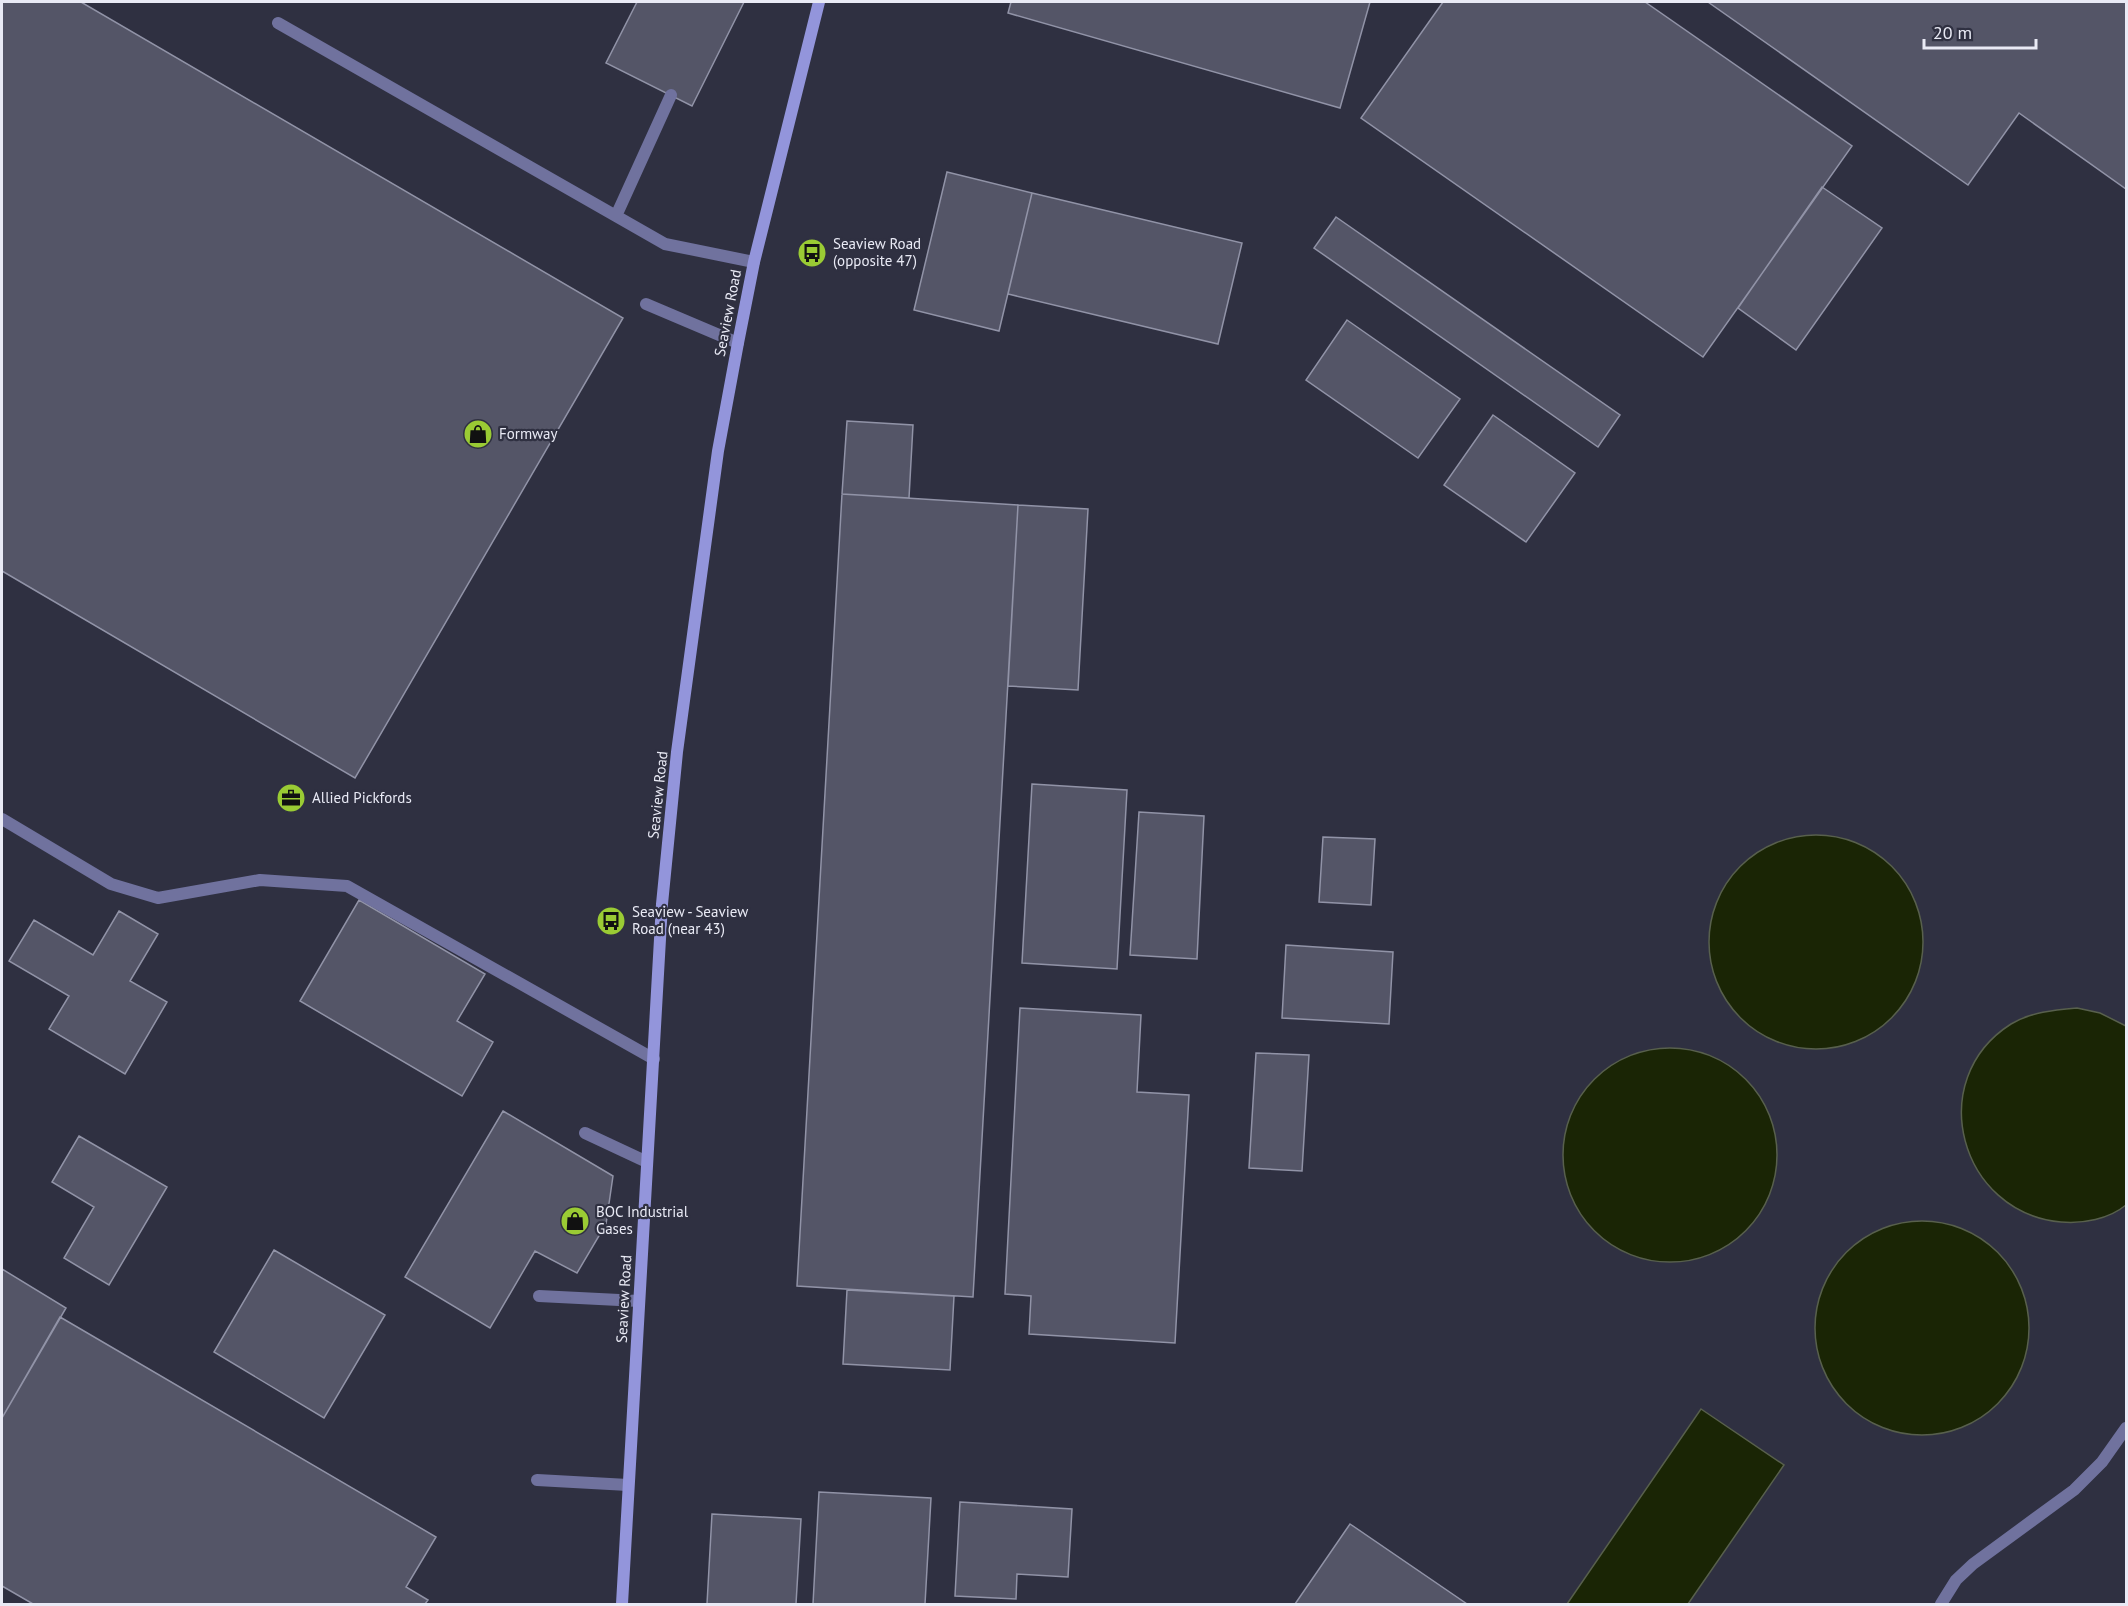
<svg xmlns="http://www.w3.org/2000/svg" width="2128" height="1606" font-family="'PT Sans',sans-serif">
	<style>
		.water { fill: #1a2505; stroke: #58604d; stroke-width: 1.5 }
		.building { fill: #545567; stroke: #9193a7; stroke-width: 1.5 }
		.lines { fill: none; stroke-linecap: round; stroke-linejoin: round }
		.lane { stroke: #70729e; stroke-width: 12 }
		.secondary { stroke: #9395db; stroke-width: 12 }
		.labels { text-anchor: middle; stroke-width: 4.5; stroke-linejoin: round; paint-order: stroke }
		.poi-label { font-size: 15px; fill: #e9eaf5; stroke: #2f3041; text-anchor: start }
		.street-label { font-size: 15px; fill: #e9eaf5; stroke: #2f3041 }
	</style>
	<rect width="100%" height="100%" fill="#2f3041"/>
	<path class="water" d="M1709 942a107 107 0 1 1 214 0a107 107 0 1 1-214 0Z
		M2077,1008L2100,1013L2126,1026V1205C2109,1219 2083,1224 2061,1222C1960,1213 1923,1080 2011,1024C2031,1012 2054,1010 2077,1008Z
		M1563 1155a107 107 0 1 1 214 0a107 107 0 1 1-214 0Z
		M1815 1328a107 107 0 1 1 214 0a107 107 0 1 1-214 0Z
		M1701,1409L1784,1465L1688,1604H1567Z"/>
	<path class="building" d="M2,2H81L623,318L355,778L2,571Z
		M637,2H744L692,106L606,63Z
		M1011,2H1370L1340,108L1008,13Z
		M1443,2H1645L1852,146L1703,357L1361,118Z
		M1708,2H2126V189L2019,113L1968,185Z
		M947,172L1032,193L999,331L914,310Z
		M1822,187L1882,228L1796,350L1738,308Z
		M1032,193L1242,243L1218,344L1008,294Z
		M1336,217L1620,415L1598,447L1314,248Z
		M1347,320L1460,399L1418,458L1306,380Z
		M1493,415L1575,473L1526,542L1444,485Z
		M847,421L913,425L909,498L842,494Z
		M842,494L1018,505L973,1297L797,1286Z
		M1018,505L1088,509L1078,690L1008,686Z
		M1032,784L1127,790L1117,969L1022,963Z
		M1139,812L1204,816L1197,959L1130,955Z
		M1323,837L1375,839L1371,905L1319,902Z
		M359,900L485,974L457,1021L493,1042L462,1096L300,1001Z
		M119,911L158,934L130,981L167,1002L125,1074L49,1029L69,996L9,961L34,920L93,955Z
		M1286,945L1393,952L1389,1024L1282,1018Z
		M1020,1008L1141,1015L1137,1092L1189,1095L1175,1343L1029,1334L1031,1296L1005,1294Z
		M1256,1053L1309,1055L1302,1171L1249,1168Z
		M503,1111L613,1176L606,1224L577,1273L535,1251L490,1328L405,1277Z
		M79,1136L167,1187L109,1285L64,1258L94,1207L52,1182Z
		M274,1250L385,1315L324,1418L214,1352Z
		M2,1269L66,1308L2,1418Z
		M847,1290L954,1296L950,1370L843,1364Z
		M60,1317L436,1537L406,1587L428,1600L425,1604H33L2,1586V1418Z
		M819,1492L931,1498L925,1604H813Z
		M960,1502L1072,1509L1068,1577L1017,1574L1016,1599L955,1596Z
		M712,1514L801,1519L796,1604H707Z
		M1350,1524L1467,1604H1295Z"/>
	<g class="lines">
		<path class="lane" d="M278,23L665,244L754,262
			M616,216L671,95
			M646,304L738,343
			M2,819L111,884L158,898L260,880L347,886L654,1059
			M585,1133L647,1162
			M539,1296L639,1301
			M537,1480L628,1485
			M1941,1604L1956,1580L1973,1564L2074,1490L2102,1462L2126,1428"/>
		<path class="secondary" d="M622,1604L662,904L677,752L718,451L738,343L754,262L819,2"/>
	</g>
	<defs>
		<g id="bus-disc" transform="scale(1.5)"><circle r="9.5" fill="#9acb34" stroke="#2f3041"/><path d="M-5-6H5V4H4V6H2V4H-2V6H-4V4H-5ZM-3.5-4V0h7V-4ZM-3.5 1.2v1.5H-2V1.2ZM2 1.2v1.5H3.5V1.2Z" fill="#111"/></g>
		<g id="shop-disc" transform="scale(1.5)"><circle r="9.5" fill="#9acb34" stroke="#2f3041"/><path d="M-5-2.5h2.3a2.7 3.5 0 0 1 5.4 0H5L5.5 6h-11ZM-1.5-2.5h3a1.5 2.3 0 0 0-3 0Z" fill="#111"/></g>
		<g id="office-disc" transform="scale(1.5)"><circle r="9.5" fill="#9acb34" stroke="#2f3041"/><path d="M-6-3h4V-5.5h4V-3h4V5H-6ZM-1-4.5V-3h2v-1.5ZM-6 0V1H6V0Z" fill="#111"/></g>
	</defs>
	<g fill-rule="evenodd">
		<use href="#bus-disc" x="812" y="253"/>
		<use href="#shop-disc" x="478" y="434"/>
		<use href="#office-disc" x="291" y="798"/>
		<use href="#bus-disc" x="611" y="921"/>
		<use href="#shop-disc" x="575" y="1221"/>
	</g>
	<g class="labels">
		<g class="poi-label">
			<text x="833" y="249">Seaview Road<tspan x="833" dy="17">(opposite 47)</tspan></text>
			<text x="499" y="439">Formway</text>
			<text x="312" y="803">Allied Pickfords</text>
			<text x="632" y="917">Seaview - Seaview<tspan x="632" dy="17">Road (near 43)</tspan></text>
			<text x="596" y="1217">BOC Industrial<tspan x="596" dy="17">Gases</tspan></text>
		</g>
		<g class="street-label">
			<text transform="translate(728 313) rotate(-79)" y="5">Seaview Road</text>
			<text transform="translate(658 795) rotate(-84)" y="5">Seaview Road</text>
			<text transform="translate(624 1299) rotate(-87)" y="5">Seaview Road</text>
		</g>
	</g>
	<rect width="2128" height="1606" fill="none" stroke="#e9eaf5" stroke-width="6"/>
	<path d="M1924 39v9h112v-9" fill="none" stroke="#e9eaf5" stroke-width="3"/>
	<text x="1933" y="39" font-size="18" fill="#e9eaf5" stroke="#2f3041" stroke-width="4.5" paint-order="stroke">20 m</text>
</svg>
